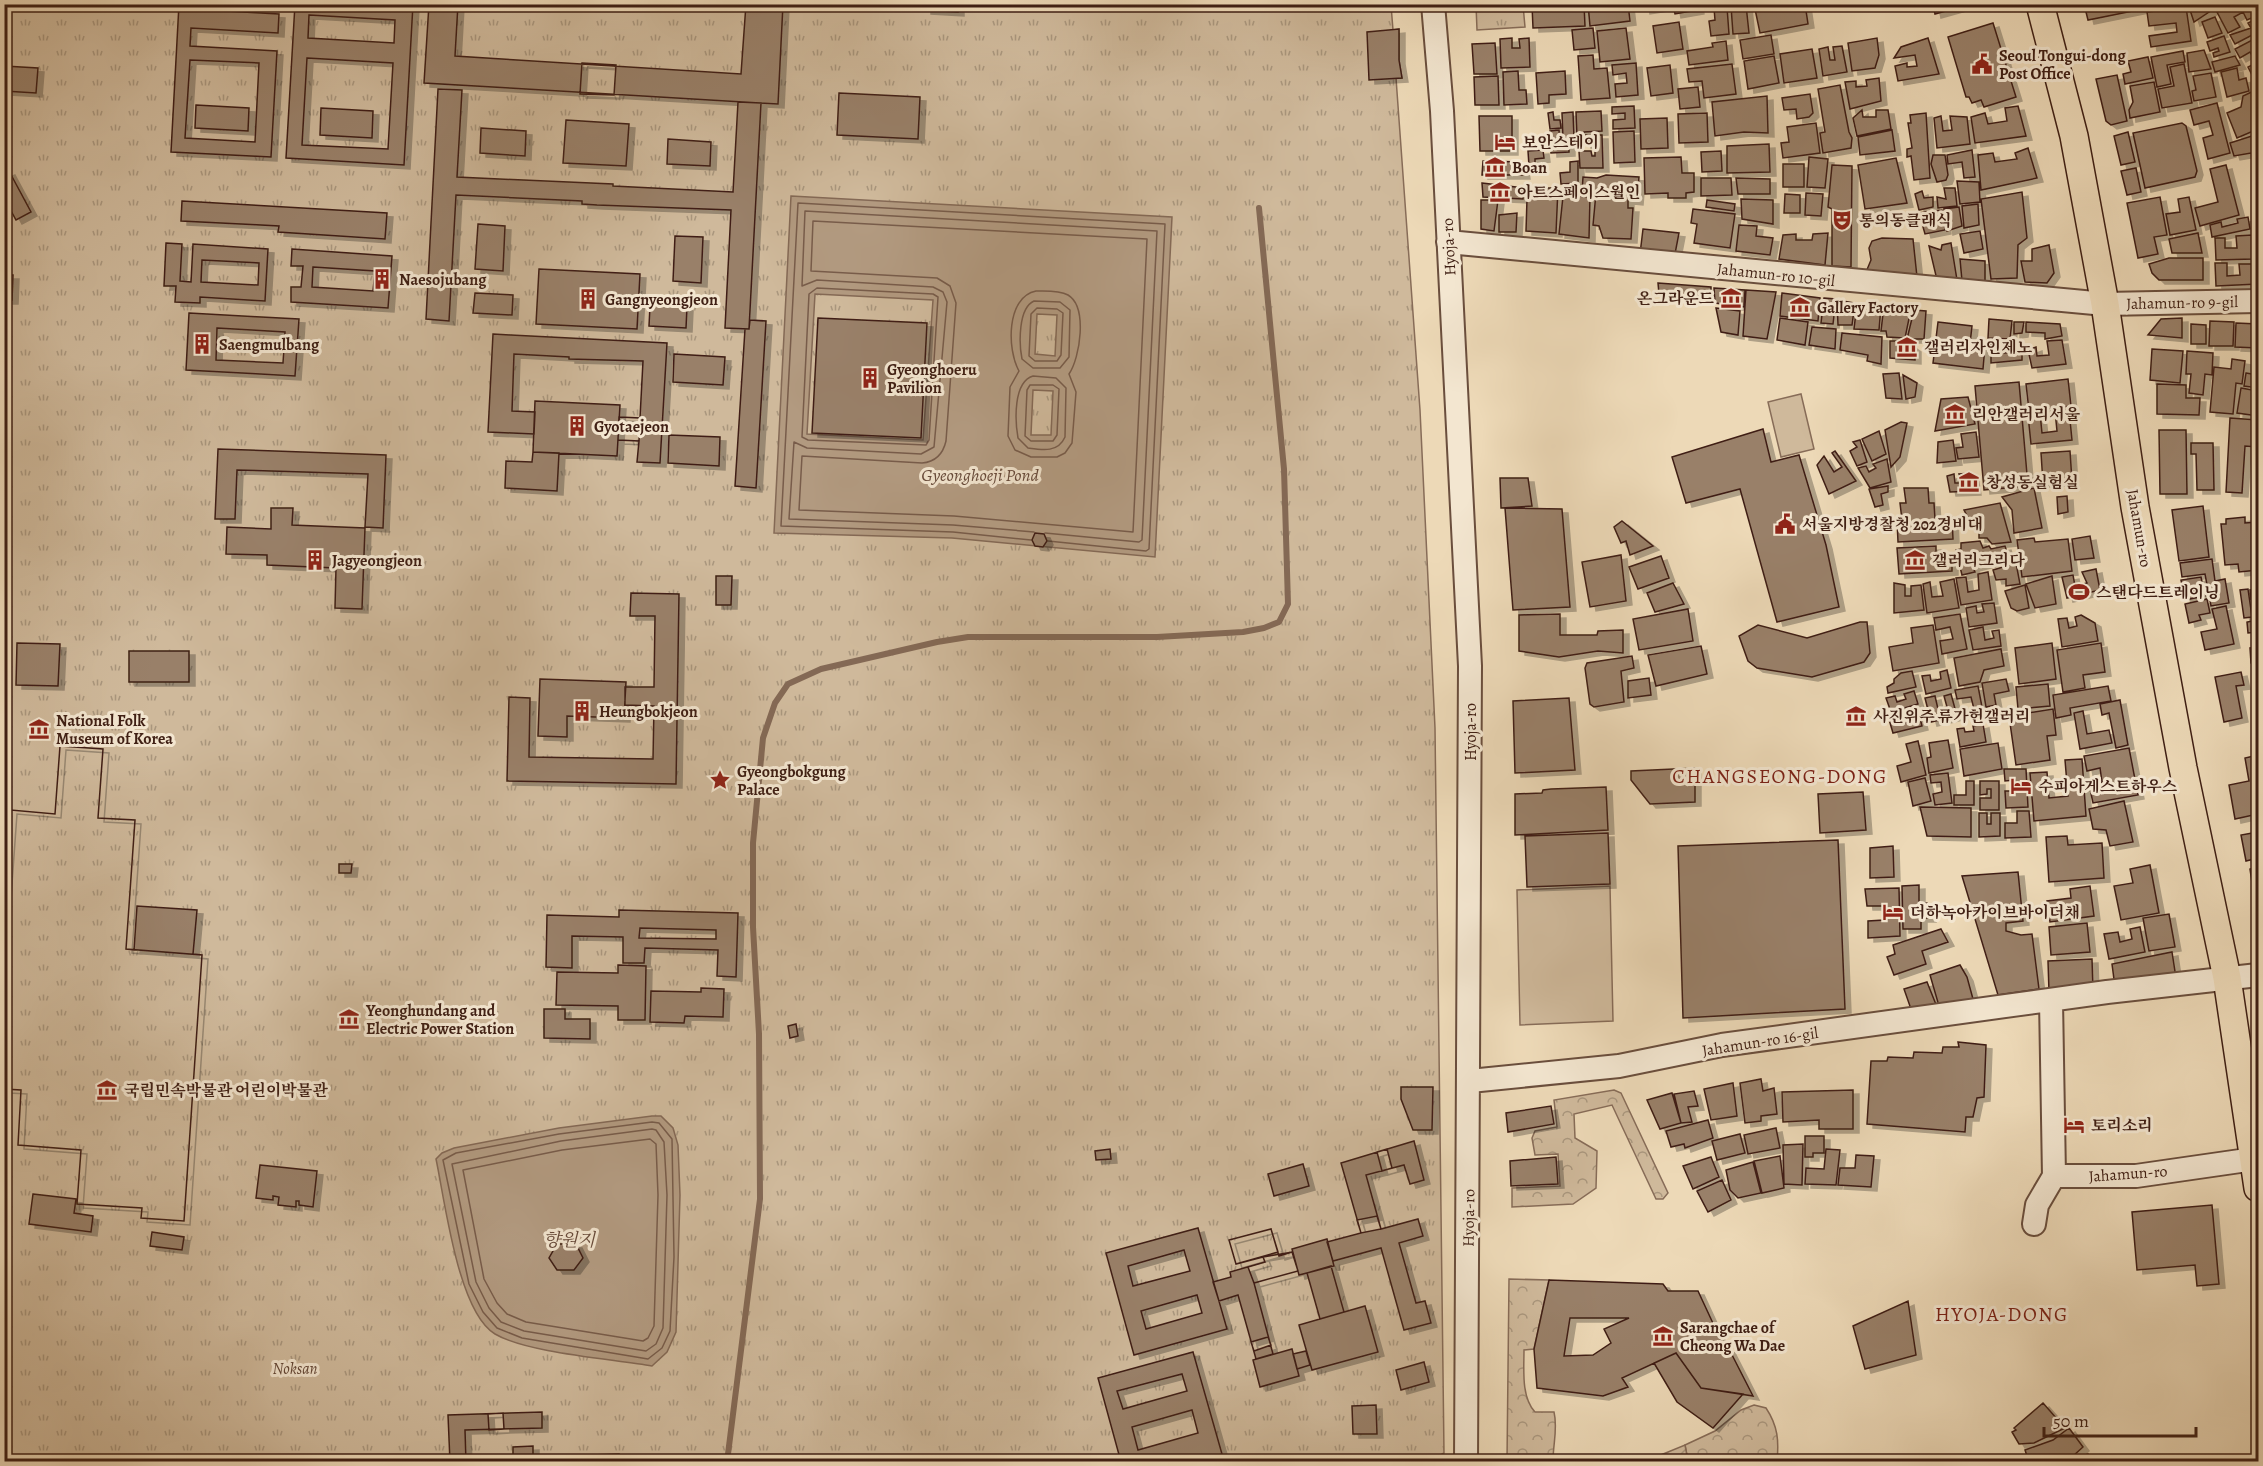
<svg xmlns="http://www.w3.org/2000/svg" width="2263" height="1466" font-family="Alegreya,'Noto Serif KR',serif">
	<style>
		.grass { fill: #cfb99b; stroke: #876c58; stroke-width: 1.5 }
		.forest { fill: url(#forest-crowns); stroke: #876c58; stroke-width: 1.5 }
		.park { fill: url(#park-tufts); stroke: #876c58; stroke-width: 1.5 }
		.garden { fill: url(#garden-furrows); stroke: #876c58; stroke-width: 1.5 }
		.water { fill: #b29a80; stroke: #846955; stroke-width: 1.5; fill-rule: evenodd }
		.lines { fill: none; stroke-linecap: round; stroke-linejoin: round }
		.shore { stroke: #785c4a; stroke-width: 1.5 }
		.stream { stroke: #846955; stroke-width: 6 }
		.building { fill: #998069; stroke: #3f1f14; stroke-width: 1.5; fill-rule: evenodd; filter: url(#shadow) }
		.minor-casing { stroke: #6a4e3d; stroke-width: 26 }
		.major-casing { stroke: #3f1f14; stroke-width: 30 }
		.minor { stroke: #f3e6d0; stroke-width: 22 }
		.major { stroke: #edd9b7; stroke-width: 27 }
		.labels { text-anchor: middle; stroke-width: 6; stroke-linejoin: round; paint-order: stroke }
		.poi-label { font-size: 16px; font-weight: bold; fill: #3f1f14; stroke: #f3e6d0; text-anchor: start }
		.street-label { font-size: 16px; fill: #3f1f14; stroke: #f3e6d0 }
		.park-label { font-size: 16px; font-style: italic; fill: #634636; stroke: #f3e6d0 }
		.water-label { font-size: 18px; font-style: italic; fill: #674a3a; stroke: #f3e6d0 }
		.quarter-label { font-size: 20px; letter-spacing: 1.5px; fill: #7a1f14; stroke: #f3e6d0 }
	</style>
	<defs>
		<pattern id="forest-crowns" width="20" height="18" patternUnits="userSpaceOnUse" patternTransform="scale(1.5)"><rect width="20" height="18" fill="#cfb99b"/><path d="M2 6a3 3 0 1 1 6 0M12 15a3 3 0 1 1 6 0" fill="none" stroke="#a9967d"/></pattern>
		<pattern id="park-tufts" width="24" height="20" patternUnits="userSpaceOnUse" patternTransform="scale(1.5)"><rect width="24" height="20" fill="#cfb99b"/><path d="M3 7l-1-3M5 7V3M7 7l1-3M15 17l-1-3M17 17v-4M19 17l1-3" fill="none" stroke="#a9967d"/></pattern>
		<pattern id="garden-furrows" width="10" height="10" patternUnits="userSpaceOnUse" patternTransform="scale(1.5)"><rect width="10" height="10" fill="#cfb99b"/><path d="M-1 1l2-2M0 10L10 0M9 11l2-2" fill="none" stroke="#a9967d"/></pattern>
		<filter id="shadow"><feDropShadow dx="6" dy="4" stdDeviation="0" flood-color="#0004"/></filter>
	</defs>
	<rect width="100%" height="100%" fill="#edd9b7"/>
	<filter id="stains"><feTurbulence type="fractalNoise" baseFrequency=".00333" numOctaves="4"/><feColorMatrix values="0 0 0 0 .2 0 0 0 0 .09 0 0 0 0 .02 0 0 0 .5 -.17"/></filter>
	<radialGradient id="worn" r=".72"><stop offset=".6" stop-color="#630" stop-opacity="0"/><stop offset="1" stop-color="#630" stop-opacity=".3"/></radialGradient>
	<path class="grass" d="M1801,394L1814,449L1781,457L1768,402Z
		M1610,886L1613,1021L1520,1025L1517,890Z"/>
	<path class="forest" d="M1614,1090L1621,1093L1668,1193L1663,1199H1656L1612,1105L1574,1114L1575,1138L1597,1151L1596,1188L1573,1204L1512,1207V1188L1560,1186L1558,1154L1535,1155L1532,1138L1535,1131L1557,1127L1554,1100Z
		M1509,1279L1549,1280L1534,1349L1524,1350C1524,1369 1521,1397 1535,1412H1554C1558,1428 1553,1444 1553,1461H1507Z
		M1754,1405L1766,1408C1778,1426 1779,1441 1777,1461H1688L1685,1445L1715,1431L1741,1410Z"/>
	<path class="park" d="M5,5H1391L1393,30L1399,29V60L1402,78H1396L1420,410L1435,728L1444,1453L1428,1462H5Z
		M1476,5H1523L1525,27L1477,30Z"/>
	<path class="garden" d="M1685,1445L1688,1461H1646Z"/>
	<path class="water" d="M791,196L1172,217L1155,557L952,538L774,533ZM815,294L933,300L923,440L807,434ZM1037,314L1057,315L1055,356L1035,354ZM1033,390L1053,391L1051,435H1031Z
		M652,1116H661L673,1128L678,1145L680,1195L676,1332L667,1352L652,1366C612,1359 527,1353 495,1334C458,1312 445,1201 436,1159L442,1153L454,1148L559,1128Z"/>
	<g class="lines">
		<path class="shore" d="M813,221L1147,239L1133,532L954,516L799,510L802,456L922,463C935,462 943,454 946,441L956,303L950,286L937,278L811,271Z
			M817,288L933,294L938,297L929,440L926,445L808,440L802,437L809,294Z
			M1036,291C1046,291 1059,290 1068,295C1088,307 1080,358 1069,374L1076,392L1072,443L1065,453L1057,457H1031L1015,450L1008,436L1010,387L1019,371C1007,350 1006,297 1036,291Z
			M1034,301L1060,302L1070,310L1069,357L1060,368H1033L1022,359C1019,344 1018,308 1034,301Z
			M1037,308L1057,309L1063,313L1061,355L1057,361H1035L1029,356L1031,314Z
			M1033,376L1056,378L1066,388L1065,437C1058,453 1042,450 1028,448L1018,438C1015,421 1013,382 1033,376Z
			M1030,385H1053L1059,389L1057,435L1053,441H1031L1025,436L1027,390Z
			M1034,532L953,525L789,519L794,442L807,448L921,454L934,447L947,302L943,292L933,287L817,280L802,286L805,211L1157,231L1142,540L1139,542L1045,533
			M1031,540L953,532L781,526L798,203L1165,224L1149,549L1146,551L1048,541
			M652,1122L659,1123L672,1139L674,1257L670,1331L662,1348L648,1359L522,1338L497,1328L483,1312L469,1284L443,1160L456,1153L559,1134Z
			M652,1129L656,1130L664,1142L667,1195L663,1328L656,1344L646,1351L524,1331L501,1322L489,1308L476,1282L452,1164L561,1141Z
			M650,1139L656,1144L658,1195L654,1326L648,1338L643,1341L526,1322L507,1314L497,1303L484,1279L463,1170L562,1150Z"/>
		<path class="stream" d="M727,1462L760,1199L759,1034L753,927V843L763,738L775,703L788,684L821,669L937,642L968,637H1157L1243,632L1264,628L1279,622L1288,604L1284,469L1259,208"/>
	</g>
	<path class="building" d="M179,4H193L192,9L279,14L278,33L191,28L190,46L277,51L271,157L171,152ZM190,60L259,63L255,142L185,138Z
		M295,4H413L404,165L286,158ZM309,15L395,20L394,43L308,38ZM307,58L393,63L388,149L302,145Z
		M429,4H458L455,56L741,74L746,4H783L778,104L424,83Z
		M925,4H958V12L925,10Z
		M1584,4L1585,26L1533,28L1532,5Z
		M1588,4H1604L1605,11L1616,10L1615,4H1628L1630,21L1590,26Z
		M1643,4H1668V6L1644,10Z
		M1673,4H1697L1698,10L1675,14Z
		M1782,4H1805L1808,24L1760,33L1755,9Z
		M1933,4H1971L1935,14Z
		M2084,4H2148V8L2088,20Z
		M2188,4H2221L2194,22Z
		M2231,4H2250L2256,16L2247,20L2243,12L2234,17L2240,27L2228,33L2217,12Z
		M1746,5L1749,33L1733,34L1731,6Z
		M1727,7L1729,34L1711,36L1709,21L1715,20L1714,8Z
		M2186,7L2191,41L2151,47L2149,36L2177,32L2176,23L2149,26L2147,12Z
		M2215,17L2222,33L2208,38L2202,22Z
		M2258,18V32L2235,44L2230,35L2251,28L2248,23Z
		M1679,22L1683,49L1657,53L1653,26Z
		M1993,23L2016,97L1984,107L1981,100L1972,103L1969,97H1966L1948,37Z
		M1593,28L1595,48L1574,50L1572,30Z
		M1626,28L1630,59L1600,62L1597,31Z
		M1399,29V60L1402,78L1369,80L1367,32Z
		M1771,35L1774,54L1743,59L1740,40Z
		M2224,36L2230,52L2214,57L2213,53L2219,51L2218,48L2210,51L2207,42Z
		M2258,37V57L2254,59L2250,52L2240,58L2235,49Z
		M1512,38V48H1520L1519,39L1529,38L1530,67L1501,68L1500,39Z
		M1877,38L1879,55L1875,68L1852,71L1848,43Z
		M1928,38L1939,74L1898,81L1895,66L1907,63V67L1917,66L1915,55L1894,58L1901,47Z
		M1726,41L1728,60L1689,65L1687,51L1713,47L1712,43Z
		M1495,43L1497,74H1474L1472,44Z
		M1842,46L1847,72L1823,76L1819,49L1828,47L1830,60H1835L1833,47Z
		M1812,49L1817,78L1784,83L1780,54Z
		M2204,50L2211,69L2189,72L2187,53Z
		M2183,51L2185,62L2167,65L2171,84L2157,87L2151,57Z
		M1593,55L1594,69L1607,68L1610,98L1581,100L1578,56Z
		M1774,56L1779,83L1748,89L1744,61Z
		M2235,56L2240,65L2215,72L2212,62Z
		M2148,57L2153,78L2125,84L2123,74L2131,72L2128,61Z
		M2258,62V77L2254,79L2248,67Z
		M582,63L616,65L614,95L580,94Z
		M1636,63L1638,95L1616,97L1615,84L1627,83L1626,73L1613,75L1612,65Z
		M1732,64L1736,94L1704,98L1702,81L1689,82L1687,69Z
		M2184,64L2192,103L2162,108L2158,89L2174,86L2170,67Z
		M1670,65L1673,93L1651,96L1647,68Z
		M4,66L38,68L36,93L4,91Z
		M2237,68L2239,80L2246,78L2249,91L2227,97L2221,72Z
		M1518,71L1519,90H1526L1527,104L1504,105L1503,72Z
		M1565,71L1566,94L1549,95V103L1538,104L1536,73Z
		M2211,73L2216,97L2194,101L2192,91L2196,90L2193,76Z
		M2117,75L2127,121L2111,125L2106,121L2096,79Z
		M1498,76L1499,105H1475L1474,77Z
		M1879,78L1881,101L1850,109L1845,82L1856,81V87L1867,86L1866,80Z
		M2154,82L2160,112L2130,118L2129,110L2133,102L2130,86Z
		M1840,85L1849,132L1852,138L1851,148L1823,153L1820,133L1825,132L1818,89Z
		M1698,87L1700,107L1680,109L1678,89Z
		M438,89L462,90L457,177L613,184V186L733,192L738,102L761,103L749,329L725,328L731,210L597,205L582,204V201L456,195L449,321L426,319Z
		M2258,89V129L2237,138L2227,113L2241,107L2243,96Z
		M839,93L920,97L918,139L837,135Z
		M1810,94L1813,113L1809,117L1797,119L1796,109L1784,110L1782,98Z
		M1767,96L1768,133L1744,132L1715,136L1712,102Z
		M2217,103L2230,153L2208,159L2203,138L2213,135L2209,121L2194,125L2190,110Z
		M196,105L249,108L248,131L195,128Z
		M1634,106L1635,128L1613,129V120L1625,119V113L1612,114V107Z
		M2018,106L2026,136L1975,143L1971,117L1985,113L1988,124L2007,121L2005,108Z
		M321,108L373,111L372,138L320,135Z
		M1862,110L1863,117H1876V110H1888L1891,129L1857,136L1853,118Z
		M1601,111L1602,131L1584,132V137H1577L1576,112Z
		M1553,112L1554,120H1560L1561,128L1550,129L1548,113Z
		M1573,112L1574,138L1563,139L1562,113Z
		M1707,113L1708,142L1679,143L1678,114Z
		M1926,113L1930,178L1914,180L1911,156L1907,157V149L1912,148L1908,123H1911L1910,115Z
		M1479,116H1512V151H1480Z
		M1941,116L1943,131L1952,130L1950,116L1967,117L1970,144L1937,148L1934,118Z
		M1667,118L1668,148L1641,149L1640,119Z
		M566,120L629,124L626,166L563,163Z
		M1816,123L1820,153L1783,158L1781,143L1789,142L1787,127Z
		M2182,123L2186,126L2197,171L2195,177L2145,188L2133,133Z
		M481,128L526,131L525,156L480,153Z
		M1559,130L1560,141L1569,140V152L1551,153L1550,131Z
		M1892,130L1895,151L1860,155L1858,137Z
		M1634,131L1635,162L1614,163L1613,132Z
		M2128,132L2135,162L2121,165L2114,136Z
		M2258,134V158L2251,153L2234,156L2230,143Z
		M1585,135H1602L1603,168H1580L1579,151H1591L1592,156H1595V144H1585Z
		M668,139L711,142L710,166L667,164Z
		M1769,144L1770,172L1727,173V146Z
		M2028,148L2037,178L1981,190L1978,155L1993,153L1995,162L2017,159L2015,153Z
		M1543,150L1544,158L1535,159V166H1529L1528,151Z
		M1972,150L1975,177L1964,178L1962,162L1948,164L1947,155Z
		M1721,151L1722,171L1702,172L1701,152Z
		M1933,155H1945L1948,175L1946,180L1937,182L1931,164Z
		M1681,157L1682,173H1694V192L1686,193V198H1668V193L1645,194L1644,158Z
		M1809,157L1828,159L1825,188L1807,187Z
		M1896,158L1907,203L1865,209L1858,165Z
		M1483,161L1522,162L1524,175H1482Z
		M1578,161V183L1561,184L1560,173L1570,172V162Z
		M1783,164H1804V187H1783Z
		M1832,165L1852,166L1851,267L1832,266V209L1828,207Z
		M2226,165L2239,215L2200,226L2195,208L2218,202L2210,169Z
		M2136,168L2141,192L2127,195L2121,171Z
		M9,171L31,212L16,220L4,198V173Z
		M1606,175L1639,177L1637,201L1628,200V208H1633L1631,239L1603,238L1599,226L1593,225L1596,193L1582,192L1583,177L1597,178Z
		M1701,178H1731L1732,195L1701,196Z
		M1736,178L1770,179V194H1738Z
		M1957,181L1979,182L1980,202L1960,204Z
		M2256,181H2258V228Z
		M1482,183L1524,188L1523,199L1483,197Z
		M1564,187L1578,188V196L1590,197L1589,238L1559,234Z
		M1546,188H1558L1556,233L1526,231L1527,199H1546Z
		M1944,188H1955L1957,206L1938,208L1937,197L1946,199Z
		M1922,191L1924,198L1933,197V207L1919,210L1915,194Z
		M2022,192L2027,238L2018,245L2017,278L1991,279L1981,199Z
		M1806,193L1823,194L1821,216L1805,215Z
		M1785,194L1800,195V213H1784Z
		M2160,197L2167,235L2154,237L2158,254L2138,258L2127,203Z
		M2189,197L2196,230L2170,235L2166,214L2180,212L2178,199Z
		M1741,199L1773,200V224L1742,219Z
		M1481,200H1498L1494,231L1481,229Z
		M1707,200L1735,204L1734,211L1706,207Z
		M182,201L387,213L385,239L278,232L279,226L181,221Z
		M1978,204L1979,225L1964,228L1962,206Z
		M1959,207L1962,226L1947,231L1944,209Z
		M1693,209L1735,214L1730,248L1694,243L1697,224L1691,223Z
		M1942,210L1945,230L1925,234L1919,213Z
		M1517,213L1516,232H1499V215Z
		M2248,217L2250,229L2212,237L2210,225L2221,222L2222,227L2238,223L2237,219Z
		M478,224L505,226L503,271L475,269Z
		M1739,225L1757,226L1756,236L1773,238L1770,255L1736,251Z
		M1643,229L1679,233L1674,259L1640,254Z
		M1980,231L1983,249L1964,253L1960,234Z
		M1828,233L1825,265L1779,259L1783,235L1796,234V240H1812L1813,234Z
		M2198,233L2202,253H2172L2169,239Z
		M2252,235L2253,259L2216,260L2215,238H2225V248H2237L2236,236Z
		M675,236L703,237L701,283L673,281Z
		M1882,238L1913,239L1917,277L1866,272L1871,260L1869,248L1872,241Z
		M166,243L182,244L180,281L191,282L193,244L268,249L265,301L200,297V303L175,302L176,286H164ZM202,260L259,263L258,285L201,282Z
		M1951,243L1957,280H1937L1929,246L1941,250L1942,245Z
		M2049,245L2054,273L2047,283L2025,282L2021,261H2032V249Z
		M292,249L392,256L388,308L291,302V287H301L303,266H291ZM313,267L375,271L373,291L312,287Z
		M2169,258H2203V280H2159L2152,273L2149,264Z
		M1960,259L1985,261V282L1962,281Z
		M2215,263H2227V276L2240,275L2239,264H2257L2258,284L2216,286Z
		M539,269L640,274L637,329L536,324Z
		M4,275H13L12,300H4Z
		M1658,283L1711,287V296L1659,294Z
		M1714,288L1745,290L1744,307L1715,303Z
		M1746,290L1776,292L1767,339L1743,336Z
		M475,293L513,295L512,315L473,313Z
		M1782,293L1820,298L1818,321L1780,316Z
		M1824,298L1836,299L1833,324L1821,323Z
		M1837,300L1855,303L1852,325H1838Z
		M1857,304L1881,306L1879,330L1854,329Z
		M650,306L687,307L686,328L649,326Z
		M1884,306L1911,309L1905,338L1887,337L1886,331H1881Z
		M1716,308L1740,311L1738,335L1721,332Z
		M1914,310L1926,311L1924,339H1907Z
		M189,313L299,319L295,376L186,370ZM217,328L285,332L283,363L216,360Z
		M818,318L927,323L921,438L812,433Z
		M1780,318L1808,322L1805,345L1777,340Z
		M2182,318V338L2148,335L2161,319Z
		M1989,319L2012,321L2010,339L1988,338Z
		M750,320L766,321L756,488L735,486L745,329H749Z
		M2210,321L2234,322L2233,346H2209Z
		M1938,322L1972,326L1970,344L1985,346L1983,369L1933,363Z
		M2014,322H2024L2022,333L2014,334Z
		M2026,322L2060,324L2062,336L2045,339V333L2026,332Z
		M2236,323L2258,324V348L2235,347Z
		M2191,324L2206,325V344H2191Z
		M1812,327L1836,329L1835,349L1809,345Z
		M1842,333L1882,337L1881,364L1867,361L1868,355L1840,350Z
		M493,334L667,343L660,463L637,462L639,441L618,440L619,417L640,418L643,361L569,359V357L514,354L512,411L535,412L534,434L488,432Z
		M2062,340L2066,364L2032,368L2028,350L2036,347L2037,356L2049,355L2047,341Z
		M1890,341H1905L1915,348V360L1890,358Z
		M1991,344L1996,354L2022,351V360L1991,363Z
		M2152,349L2183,351L2180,383L2150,380Z
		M2187,351L2213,353L2212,375L2205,374L2203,395L2189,393L2191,374H2186Z
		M674,354L725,357L723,385L673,382Z
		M2232,359L2245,361L2242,384L2236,383L2233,414L2210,412L2214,367L2231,369Z
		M1899,373L1902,399L1886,398L1883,374Z
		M2246,373L2258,375V388L2244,386Z
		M1903,375L1917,383L1915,397L1906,399Z
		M2068,379L2071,406L2029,411L2026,384Z
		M2019,382L2028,486L1984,490L1975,386Z
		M2157,384L2186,385V398H2200L2199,415L2157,414Z
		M2241,388L2258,391V416L2237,413Z
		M1968,397L1975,424L1935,431L1941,399Z
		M535,401L620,405L617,456L533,452Z
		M2069,410L2072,440L2031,444L2028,415L2040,413L2042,433L2057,431L2055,411Z
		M619,417L640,418L639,441L618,440Z
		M2230,418L2258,420V447L2245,446L2242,493L2226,492Z
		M1901,422L1907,423L1900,457L1891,467L1885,430Z
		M1763,429L1771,462L1799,455L1826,545L1839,607L1777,622L1740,489L1686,503L1672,457Z
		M2159,430H2186L2187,494H2160Z
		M1879,431L1886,454L1872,461L1862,439Z
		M1976,432L1979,457L1958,459L1956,448L1963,447L1961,434Z
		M669,435L720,437L719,466L668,463Z
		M1860,440L1867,462L1857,466L1850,451L1857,447L1853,442Z
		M1953,440L1956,461L1937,463L1938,442Z
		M2191,443H2213L2214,490H2197L2196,454H2191Z
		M218,449L386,455L383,528L365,527L368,474L237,470L235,519H215Z
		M2256,449H2258V479H2254Z
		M1835,451L1856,481L1829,494L1817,465L1824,456L1834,472L1842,467L1832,453Z
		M2070,451L2072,481L2043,483L2041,453Z
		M533,452L559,453L557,491L505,488L506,461L532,462Z
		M1887,459L1891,482L1870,488L1858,468L1866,466L1869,472L1876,468L1873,464Z
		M1972,473L1975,491L1950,492L1947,476L1954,474L1955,483H1962L1959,474Z
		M1500,478H1528L1532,506L1501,508Z
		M1888,486V492L1881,494L1883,505L1875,507L1869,489Z
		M1904,488H1928L1929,503H1934L1935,519L1952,517L1953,539L1898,542L1897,520H1902L1900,503H1906Z
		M2034,488L2042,528L2014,533L2012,510L2002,497Z
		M2067,496L2068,512L2058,514L2057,497Z
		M2000,503L2011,542L1992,544L1987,538H1979V530H1975L1964,510Z
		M2203,506L2209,557L2179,561L2172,510Z
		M271,508H293L292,525L365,528L362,609L335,608L336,568L267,565V555L226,554L227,527L271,529Z
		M1505,508L1562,509L1570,607L1513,610Z
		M2245,517V523L2258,522V570L2239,572L2238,564L2225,565L2221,524H2226V519Z
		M1622,521L1653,546L1630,555L1626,541L1621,543L1614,527Z
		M1035,533L1044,534L1047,541L1043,547L1035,546L1032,540Z
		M2090,536L2094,558L2075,560L2072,539Z
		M2034,538L2035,542L2068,539L2072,571L2022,577L2017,540Z
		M1980,541L1983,548L1989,546L1991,549L2005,546L2009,558L1973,567L1975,572L1962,575L1956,550L1961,549V543Z
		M1936,546V558L1952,560V571L1899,574L1897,548Z
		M1621,555L1626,601L1590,607L1582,562Z
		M1661,556L1669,578L1638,589L1629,567Z
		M2212,559L2215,581L2225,579L2229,603L2211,606L2205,574L2182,577L2180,563Z
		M2016,563L2020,584L2006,586V579L1996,580L1993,570Z
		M2096,569L2100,590L2067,598L2062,577L2073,575L2075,586L2087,583L2082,572Z
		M1988,572L1992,600L1961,605L1956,578L1966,577L1968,592L1979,590L1978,574Z
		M716,576H732L731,605H716Z
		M2052,576L2056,604L2035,608L2026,584Z
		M2201,577L2205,596L2185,600L2181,580Z
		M1954,579L1959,608L1927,613L1923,584L1930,582L1932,597L1943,596L1940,582Z
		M1673,583L1684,604L1655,612L1647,593Z
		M1894,583L1905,585V596H1911V586L1921,585L1924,610L1894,613Z
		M2025,585L2029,608L2017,611L2011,608L2005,591Z
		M2248,589L2252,617L2244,618L2240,590Z
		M2258,589V615L2256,598L2251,599L2250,590Z
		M631,593L679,594L676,784L507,781L509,697L530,698L529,757L653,759L654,706L625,705V687H654L655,616H630Z
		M2207,599L2210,613L2199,615L2201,620L2189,623L2185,604Z
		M1994,603L1997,623L1969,627L1966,608L1976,606L1977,613L1984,612L1982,604Z
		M2226,606L2234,644L2205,650L2201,632L2217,629L2212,609Z
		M1688,609L1693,641L1639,650L1633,619Z
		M1560,614V635H1597L1598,631L1623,630V653L1598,651L1559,657L1519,651V615Z
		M1960,614L1967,649L1942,654L1940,641L1953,639L1950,627L1936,630L1934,618Z
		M2081,615L2095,623L2098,641L2062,647L2058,619L2067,618L2069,628L2077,626L2075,617Z
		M2258,620V632L2248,633L2247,622Z
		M1860,622H1867L1870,653L1864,662L1812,677L1757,668L1748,661L1739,636L1758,625L1807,638Z
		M1933,625L1939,663L1893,671L1889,647L1913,643L1911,628Z
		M1983,627L1985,640L1994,638L1992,631L1999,630L2001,646L1973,650L1969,630Z
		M17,643L60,644L58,686L16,685Z
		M2052,643L2056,679L2019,684L2015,648Z
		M2101,643L2105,672L2083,675L2085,688L2063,692L2057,650Z
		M1701,646L1707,674L1656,686L1648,655Z
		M2258,647V662L2251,663L2250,648Z
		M2001,649L2004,666L1984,670L1980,682L1959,686L1954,658Z
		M129,651H189V682H129Z
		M1632,656L1634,668L1621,671L1624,702L1594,707L1590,704L1585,668L1587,663Z
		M2258,665V684H2254L2252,666Z
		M1947,670L1951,688L1926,694L1922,676L1930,675L1931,681L1941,679L1940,672Z
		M1912,671L1916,687L1888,693L1887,687L1894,683V679L1901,673Z
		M2241,672L2244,685L2236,686L2242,718L2224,722L2215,677Z
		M1649,678L1651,695L1628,698V681Z
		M540,679L626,682L624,718L567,716V737L538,736Z
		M2006,679L2009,691L1994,694L1996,705L1986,707L1982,683Z
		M2048,684L2050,706L2018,709L2016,687Z
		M1978,686L1982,707L1974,709L1971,697L1957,699L1955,690Z
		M2108,686L2111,701L2070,708L2071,715L2056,718L2053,695Z
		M1914,691L1918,704L1891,712L1886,698L1895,696L1897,702L1906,699L1904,694Z
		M1951,694L1957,716L1931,722L1925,698L1935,696L1938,709L1947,707L1944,696Z
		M1569,698L1575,770L1515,773L1513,701Z
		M2120,700L2128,745L2116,748L2109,713L2102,715L2100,704Z
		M2053,709L2056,735L2047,736L2050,760L2016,765L2009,716Z
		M1918,710L1922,726L1893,733L1888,716L1900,713L1902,724L1912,721L1910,713Z
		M2083,711L2087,734L2109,730L2112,743L2080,749L2074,713Z
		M1983,724L1986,742L1960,747L1957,729L1964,728L1965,732L1974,731L1973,726Z
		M2258,727V744L2255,745L2252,728Z
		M1948,740L1953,768L1929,773L1927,758L1931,757L1929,743Z
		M1918,741L1926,775L1901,782L1897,766L1911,762L1906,744Z
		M1998,743L2002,769L1964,776L1960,749Z
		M60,746L103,749L98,818L135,820L126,949L202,955L184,1221L141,1218L142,1208L77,1204L81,1150L18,1145L21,1090L4,1089V908L11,810L55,814Z
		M60,746L103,749L98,818L135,820L126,949L134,950L137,906L197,910L193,954L202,955L184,1221L141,1218L142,1208L77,1204L81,1150L18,1145L21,1090L4,1089V907L11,810L55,814Z
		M2129,748L2138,795L2093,803L2089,784L2102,782L2100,768L2087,771L2084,756Z
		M2258,755V814L2235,819L2229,785L2249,781L2245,758Z
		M2082,759L2086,816L2034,821L2030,773L2047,772L2049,798L2068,796L2065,760Z
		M1695,768V802L1650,804L1631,780V771Z
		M2004,769H2026L2028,807L2006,808L2005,791H2016L2015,780L2005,781Z
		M1948,773L1952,803L1935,805L1933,794L1942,792L1941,782L1931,783L1930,775Z
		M1925,778L1931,801L1913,806L1908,782Z
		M1966,781H1974V805H1954V795H1966Z
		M1980,781H1999V810H1980V798H1991V789H1987V794L1980,795Z
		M1606,787L1608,830L1515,835V794L1542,793L1543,790L1551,789Z
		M1863,792L1866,830L1820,833L1818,794Z
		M2124,801L2133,842L2110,846L2106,830L2093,829L2089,809Z
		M1920,807L1971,808V837L1927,836Z
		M2017,811H2029L2031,837L2005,838V823H2017Z
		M1979,813H1987V824H1991V813H2000V836L1979,837Z
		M2258,832V858L2246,861L2241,835Z
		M1608,833L1610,884L1527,887L1525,836Z
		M2067,836L2068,845L2102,843L2104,878L2049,882L2046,837Z
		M1838,840L1845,1009L1683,1018L1678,846Z
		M1893,846L1894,877L1870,878V848Z
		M339,864H352L351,873H339Z
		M2150,865L2159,913L2121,920L2114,886L2133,883L2130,869Z
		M2258,867V902L2255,903L2250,869Z
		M2018,872L2023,921L2006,923V931L2021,935L2032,934L2039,989L1998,995L1962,876Z
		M1919,885V904L1927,903L1930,918H1921V929H1903L1902,886Z
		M2090,886L2094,916L2050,922L2047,901L2071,898L2070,889Z
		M1899,888L1900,936L1868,938V921L1884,920V906H1867L1865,889Z
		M2258,908V940L2254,909Z
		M619,910L738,913L736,977L717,976L718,950L645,948L644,963H623V937L572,936V968L546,967L547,915L619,917ZM640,928L716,930V939L639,938Z
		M2169,914L2175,947L2149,951L2143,918Z
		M2087,923L2090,952L2051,955L2049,927Z
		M2140,927L2145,952L2109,959L2104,934L2118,932L2120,942L2132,939L2130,929Z
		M1941,929L1948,942L1922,951L1926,964L1894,975L1887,957L1895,954L1893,945Z
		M2172,952L2176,978L2115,987L2112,964Z
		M2092,959L2093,990L2049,992L2048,961Z
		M618,965L646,966L645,1020H618V1006L556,1005L557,972L618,973Z
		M1960,965L1967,977L1973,999L1939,1006L1930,975Z
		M1927,982L1937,1007L1912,1012L1904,989Z
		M701,988L724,989L723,1017L685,1016L684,1023L650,1022L651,991L701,992Z
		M544,1009H565V1019H590V1039L544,1038Z
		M796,1024L798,1036L790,1038L788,1026Z
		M1958,1042L1986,1045L1984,1097L1977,1098L1973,1117H1966L1965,1132L1867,1124L1871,1061H1887L1888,1057L1913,1058L1914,1052L1942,1053L1943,1047H1959Z
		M1761,1079L1763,1091L1774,1088L1777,1114L1761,1116V1121L1745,1123L1740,1083Z
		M1733,1083L1737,1116L1711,1120L1704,1089Z
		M1401,1087H1433L1432,1130H1413L1401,1099Z
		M1853,1090V1129H1819V1120L1783,1122L1782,1092Z
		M1694,1091L1698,1106L1688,1107L1692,1122L1681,1123L1674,1094Z
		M1672,1093L1681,1123L1660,1129L1647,1100Z
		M1551,1106L1554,1124L1508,1132L1506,1113Z
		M1708,1120L1713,1138L1685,1148L1684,1144L1671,1147L1666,1131Z
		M1776,1128L1780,1148L1748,1154L1744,1135Z
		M1740,1134L1745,1153L1717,1160L1712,1141Z
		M1805,1136H1824V1153H1813V1157H1805Z
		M1414,1141L1424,1180L1410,1184L1404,1165L1366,1175L1381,1229L1418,1219L1423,1236L1399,1243L1416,1303L1425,1301L1431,1323L1404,1330L1381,1248L1333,1261L1327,1242L1361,1233L1341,1163Z
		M1803,1144L1802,1185L1784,1184L1783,1145Z
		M1110,1149L1111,1159L1096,1160L1095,1151Z
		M1387,1149L1392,1168L1382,1171L1377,1152Z
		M1826,1149L1840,1150L1836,1185L1805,1184L1806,1168L1824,1169Z
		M1856,1155L1874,1156L1871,1187L1838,1185L1840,1168H1855Z
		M1780,1156L1784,1188L1762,1193L1754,1161Z
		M1556,1157L1558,1184L1511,1186L1510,1161Z
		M1711,1157L1719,1177L1693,1189L1683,1166Z
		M1753,1162L1761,1193L1738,1198L1730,1190L1726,1170Z
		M1303,1164L1309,1186L1274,1196L1268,1174Z
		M260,1165L317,1171L313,1207L299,1205V1201H296V1207L278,1205L279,1197L273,1196V1200L256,1198Z
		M1722,1180L1731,1200L1708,1212L1697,1191Z
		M33,1194L76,1199L74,1213L93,1216L91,1232L29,1224Z
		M2212,1205L2219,1284L2197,1286L2195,1265L2137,1270L2132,1212Z
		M1377,1216L1381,1229L1361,1233L1357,1220Z
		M1198,1228L1227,1329L1134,1355L1106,1253ZM1184,1250L1190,1271L1133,1286L1128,1266ZM1197,1295L1202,1313L1146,1329L1141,1311Z
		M1271,1229L1279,1256L1292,1252L1298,1271L1254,1283L1273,1354L1256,1359L1238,1295L1219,1301L1213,1282L1231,1277L1230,1272L1265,1262L1263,1257L1236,1264L1229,1240Z
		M1271,1229L1278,1252L1236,1264L1229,1240Z
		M152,1232L184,1237L182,1250L150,1246Z
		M1327,1239L1334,1266L1299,1275L1292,1249Z
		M557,1244H576L583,1258L574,1270H557L549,1258Z
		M1292,1252L1298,1271L1254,1283L1248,1267L1265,1262L1263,1257Z
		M1331,1266L1344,1312L1320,1319L1307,1273Z
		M1549,1280L1663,1284L1668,1291H1698L1724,1347L1729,1349L1753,1396L1701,1388L1676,1353L1622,1378L1628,1387L1603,1396L1537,1388L1534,1349ZM1570,1318H1629L1604,1329L1611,1343L1593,1355L1564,1356Z
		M1908,1301L1916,1355L1865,1369L1853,1326Z
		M1365,1306L1378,1352L1312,1370L1299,1325Z
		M1268,1337L1271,1345L1254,1351L1251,1342Z
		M1292,1349L1299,1376L1260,1387L1253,1360Z
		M1306,1351L1310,1365L1297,1369L1293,1354Z
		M1193,1352L1222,1454L1196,1462H1121L1098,1378ZM1182,1374L1187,1391L1123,1409L1117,1391ZM1192,1410L1198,1433L1138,1450L1132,1427Z
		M1676,1353L1701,1388L1743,1394L1713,1428L1677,1402L1654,1363Z
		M1424,1362L1429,1382L1401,1390L1396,1370Z
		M2043,1403L2065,1428L2034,1443L2019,1444L2012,1432L2016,1430L2014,1428Z
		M1376,1405L1377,1434H1353L1352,1406Z
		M542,1412V1428L465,1430L466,1462H450L448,1415Z
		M503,1413L504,1429L489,1430L488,1414Z
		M2069,1428L2083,1447L2073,1456L2057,1462H2029L2025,1450L2053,1440Z
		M533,1446V1462H513V1447Z
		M619,1454V1462H591V1455Z
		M619,1454V1462H591V1455Z
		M2088,1454L2092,1462H2067Z"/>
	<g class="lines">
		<g class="minor-casing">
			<path id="minor" d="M1433,4L1442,111L1470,666L1466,1462
				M1448,242L2105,304L2258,301
				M2051,1000L2054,1176
				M1470,1081L1619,1066L1722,1045L2107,992L2258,975
				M2034,1224L2037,1205L2054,1176H2136L2254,1159"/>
		</g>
		<g class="major-casing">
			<path id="major" d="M2040,4L2074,136L2105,304L2135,507L2183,768L2227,978L2258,1188"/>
		</g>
		<use href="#minor" class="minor"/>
		<use href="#major" class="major"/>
	</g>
	<defs>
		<g id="civic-bare" transform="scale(1.62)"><path d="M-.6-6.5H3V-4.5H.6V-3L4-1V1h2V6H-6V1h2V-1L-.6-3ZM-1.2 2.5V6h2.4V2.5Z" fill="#8f2418" stroke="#f3e6d0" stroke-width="2.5" paint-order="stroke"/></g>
		<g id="hotel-bare" transform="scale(1.62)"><path d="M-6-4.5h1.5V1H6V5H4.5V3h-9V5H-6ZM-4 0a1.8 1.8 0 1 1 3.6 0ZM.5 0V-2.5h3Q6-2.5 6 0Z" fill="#8f2418" stroke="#f3e6d0" stroke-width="2.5" paint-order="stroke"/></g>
		<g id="museum-bare" transform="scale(1.62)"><path d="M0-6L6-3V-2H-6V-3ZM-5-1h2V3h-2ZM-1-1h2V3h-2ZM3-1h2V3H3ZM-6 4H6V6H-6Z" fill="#8f2418" stroke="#f3e6d0" stroke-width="2.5" paint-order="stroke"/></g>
		<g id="theatre-bare" transform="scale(1.62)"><path d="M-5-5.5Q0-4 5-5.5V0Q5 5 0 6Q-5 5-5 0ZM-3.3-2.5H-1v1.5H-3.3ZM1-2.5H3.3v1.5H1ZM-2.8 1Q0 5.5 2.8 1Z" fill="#8f2418" stroke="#f3e6d0" stroke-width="2.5" paint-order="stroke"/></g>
		<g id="building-bare" transform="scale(1.62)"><path d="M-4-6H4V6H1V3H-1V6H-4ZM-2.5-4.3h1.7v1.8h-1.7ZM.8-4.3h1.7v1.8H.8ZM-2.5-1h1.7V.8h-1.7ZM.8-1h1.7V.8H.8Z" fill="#8f2418" stroke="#f3e6d0" stroke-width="2.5" paint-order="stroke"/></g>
		<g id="stadium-bare" transform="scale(1.62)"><path d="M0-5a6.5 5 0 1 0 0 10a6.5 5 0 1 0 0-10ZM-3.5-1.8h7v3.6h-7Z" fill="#8f2418" stroke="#f3e6d0" stroke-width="2.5" paint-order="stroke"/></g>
		<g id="sight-bare" transform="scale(1.62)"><path d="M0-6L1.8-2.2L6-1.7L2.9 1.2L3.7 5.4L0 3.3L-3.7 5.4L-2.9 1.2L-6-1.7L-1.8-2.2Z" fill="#8f2418" stroke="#f3e6d0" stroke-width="2.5" paint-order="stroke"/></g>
	</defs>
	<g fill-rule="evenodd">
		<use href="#civic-bare" x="1982" y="64"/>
		<use href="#hotel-bare" x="1505" y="142"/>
		<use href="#museum-bare" x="1495" y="167"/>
		<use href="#museum-bare" x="1500" y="192"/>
		<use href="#theatre-bare" x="1842" y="220"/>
		<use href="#building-bare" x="382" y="279"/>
		<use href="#museum-bare" x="1731" y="298"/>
		<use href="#building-bare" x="588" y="299"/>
		<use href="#museum-bare" x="1800" y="307"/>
		<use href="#building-bare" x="202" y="344"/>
		<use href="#museum-bare" x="1907" y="347"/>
		<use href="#building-bare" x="870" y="378"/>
		<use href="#museum-bare" x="1955" y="414"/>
		<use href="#building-bare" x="577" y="426"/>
		<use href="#museum-bare" x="1969" y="482"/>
		<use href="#civic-bare" x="1785" y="524"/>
		<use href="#building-bare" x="315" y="560"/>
		<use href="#museum-bare" x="1915" y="560"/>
		<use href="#stadium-bare" x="2079" y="592"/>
		<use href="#building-bare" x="582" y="711"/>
		<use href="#museum-bare" x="1856" y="716"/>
		<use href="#museum-bare" x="39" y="729"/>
		<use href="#sight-bare" x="720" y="780"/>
		<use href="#hotel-bare" x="2021" y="786"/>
		<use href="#hotel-bare" x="1893" y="912"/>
		<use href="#museum-bare" x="349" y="1019"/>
		<use href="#museum-bare" x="107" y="1090"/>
		<use href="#hotel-bare" x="2074" y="1125"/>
		<use href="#museum-bare" x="1663" y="1336"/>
	</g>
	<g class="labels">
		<g class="poi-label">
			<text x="1999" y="61">Seoul Tongui-dong<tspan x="1999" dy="18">Post Office</tspan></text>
			<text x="1522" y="148">보안스테이</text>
			<text x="1512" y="173">Boan</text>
			<text x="1517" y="198">아트스페이스월인</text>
			<text x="1859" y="226">통의동클래식</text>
			<text x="399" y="285">Naesojubang</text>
			<text x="1714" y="304" text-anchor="end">온그라운드</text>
			<text x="605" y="305">Gangnyeongjeon</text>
			<text x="1817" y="313">Gallery Factory</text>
			<text x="219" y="350">Saengmulbang</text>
			<text x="1924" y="353">갤러리자인제노</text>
			<text x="887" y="375">Gyeonghoeru<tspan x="887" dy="18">Pavilion</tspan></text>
			<text x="1972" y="420">리안갤러리서울</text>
			<text x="594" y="432">Gyotaejeon</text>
			<text x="1986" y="488">창성동실험실</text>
			<text x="1802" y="530">서울지방경찰청 202경비대</text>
			<text x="332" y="566">Jagyeongjeon</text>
			<text x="1932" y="566">갤러리그리다</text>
			<text x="2096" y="598">스탠다드트레이닝</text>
			<text x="599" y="717">Heungbokjeon</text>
			<text x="1873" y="722">사진위주 류가헌갤러리</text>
			<text x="56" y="726">National Folk<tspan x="56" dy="18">Museum of Korea</tspan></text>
			<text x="737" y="777">Gyeongbokgung<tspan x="737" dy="18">Palace</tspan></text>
			<text x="2038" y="792">수피아게스트하우스</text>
			<text x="1910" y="918">더하녹아카이브바이더채</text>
			<text x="366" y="1016">Yeonghundang and<tspan x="366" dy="18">Electric Power Station</tspan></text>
			<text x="124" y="1096">국립민속박물관 어린이박물관</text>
			<text x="2091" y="1131">토리소리</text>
			<text x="1680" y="1333">Sarangchae of<tspan x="1680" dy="18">Cheong Wa Dae</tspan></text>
		</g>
		<g class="street-label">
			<text transform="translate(1448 247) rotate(-93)" y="6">Hyoja-ro</text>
			<text transform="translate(1776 274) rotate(6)" y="6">Jahamun-ro 10-gil</text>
			<text transform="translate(2182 302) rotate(-1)" y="6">Jahamun-ro 9-gil</text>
			<text transform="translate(2140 528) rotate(80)" y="6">Jahamun-ro</text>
			<text transform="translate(1470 732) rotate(-90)" y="6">Hyoja-ro</text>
			<text transform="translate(1760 1041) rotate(-9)" y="6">Jahamun-ro 16-gil</text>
			<text transform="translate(2128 1173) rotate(-4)" y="6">Jahamun-ro</text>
			<text transform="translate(1468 1218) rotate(-89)" y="6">Hyoja-ro</text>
		</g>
		<g class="park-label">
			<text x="295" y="1374">Noksan</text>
		</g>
		<g class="water-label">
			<text x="980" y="481">Gyeonghoeji Pond</text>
			<text x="569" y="1246">향원지</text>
		</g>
		<g class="quarter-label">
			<text x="1780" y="783">CHANGSEONG-DONG</text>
			<text x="2002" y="1321">HYOJA-DONG</text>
		</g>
	</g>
	<rect width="2263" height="1466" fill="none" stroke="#edd9b7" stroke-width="24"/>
	<rect x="6" y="6" width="2251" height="1454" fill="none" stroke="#3f1f14" stroke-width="3"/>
	<rect x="12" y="12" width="2239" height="1442" fill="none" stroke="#3f1f14" stroke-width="1.5"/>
	<path d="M2044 1427v9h152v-9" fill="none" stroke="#3f1f14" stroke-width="3"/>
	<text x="2053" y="1427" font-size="18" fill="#3f1f14" stroke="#f3e6d0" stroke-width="4.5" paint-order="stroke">50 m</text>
	<rect width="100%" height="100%" filter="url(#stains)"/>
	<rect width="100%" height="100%" fill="url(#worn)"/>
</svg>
